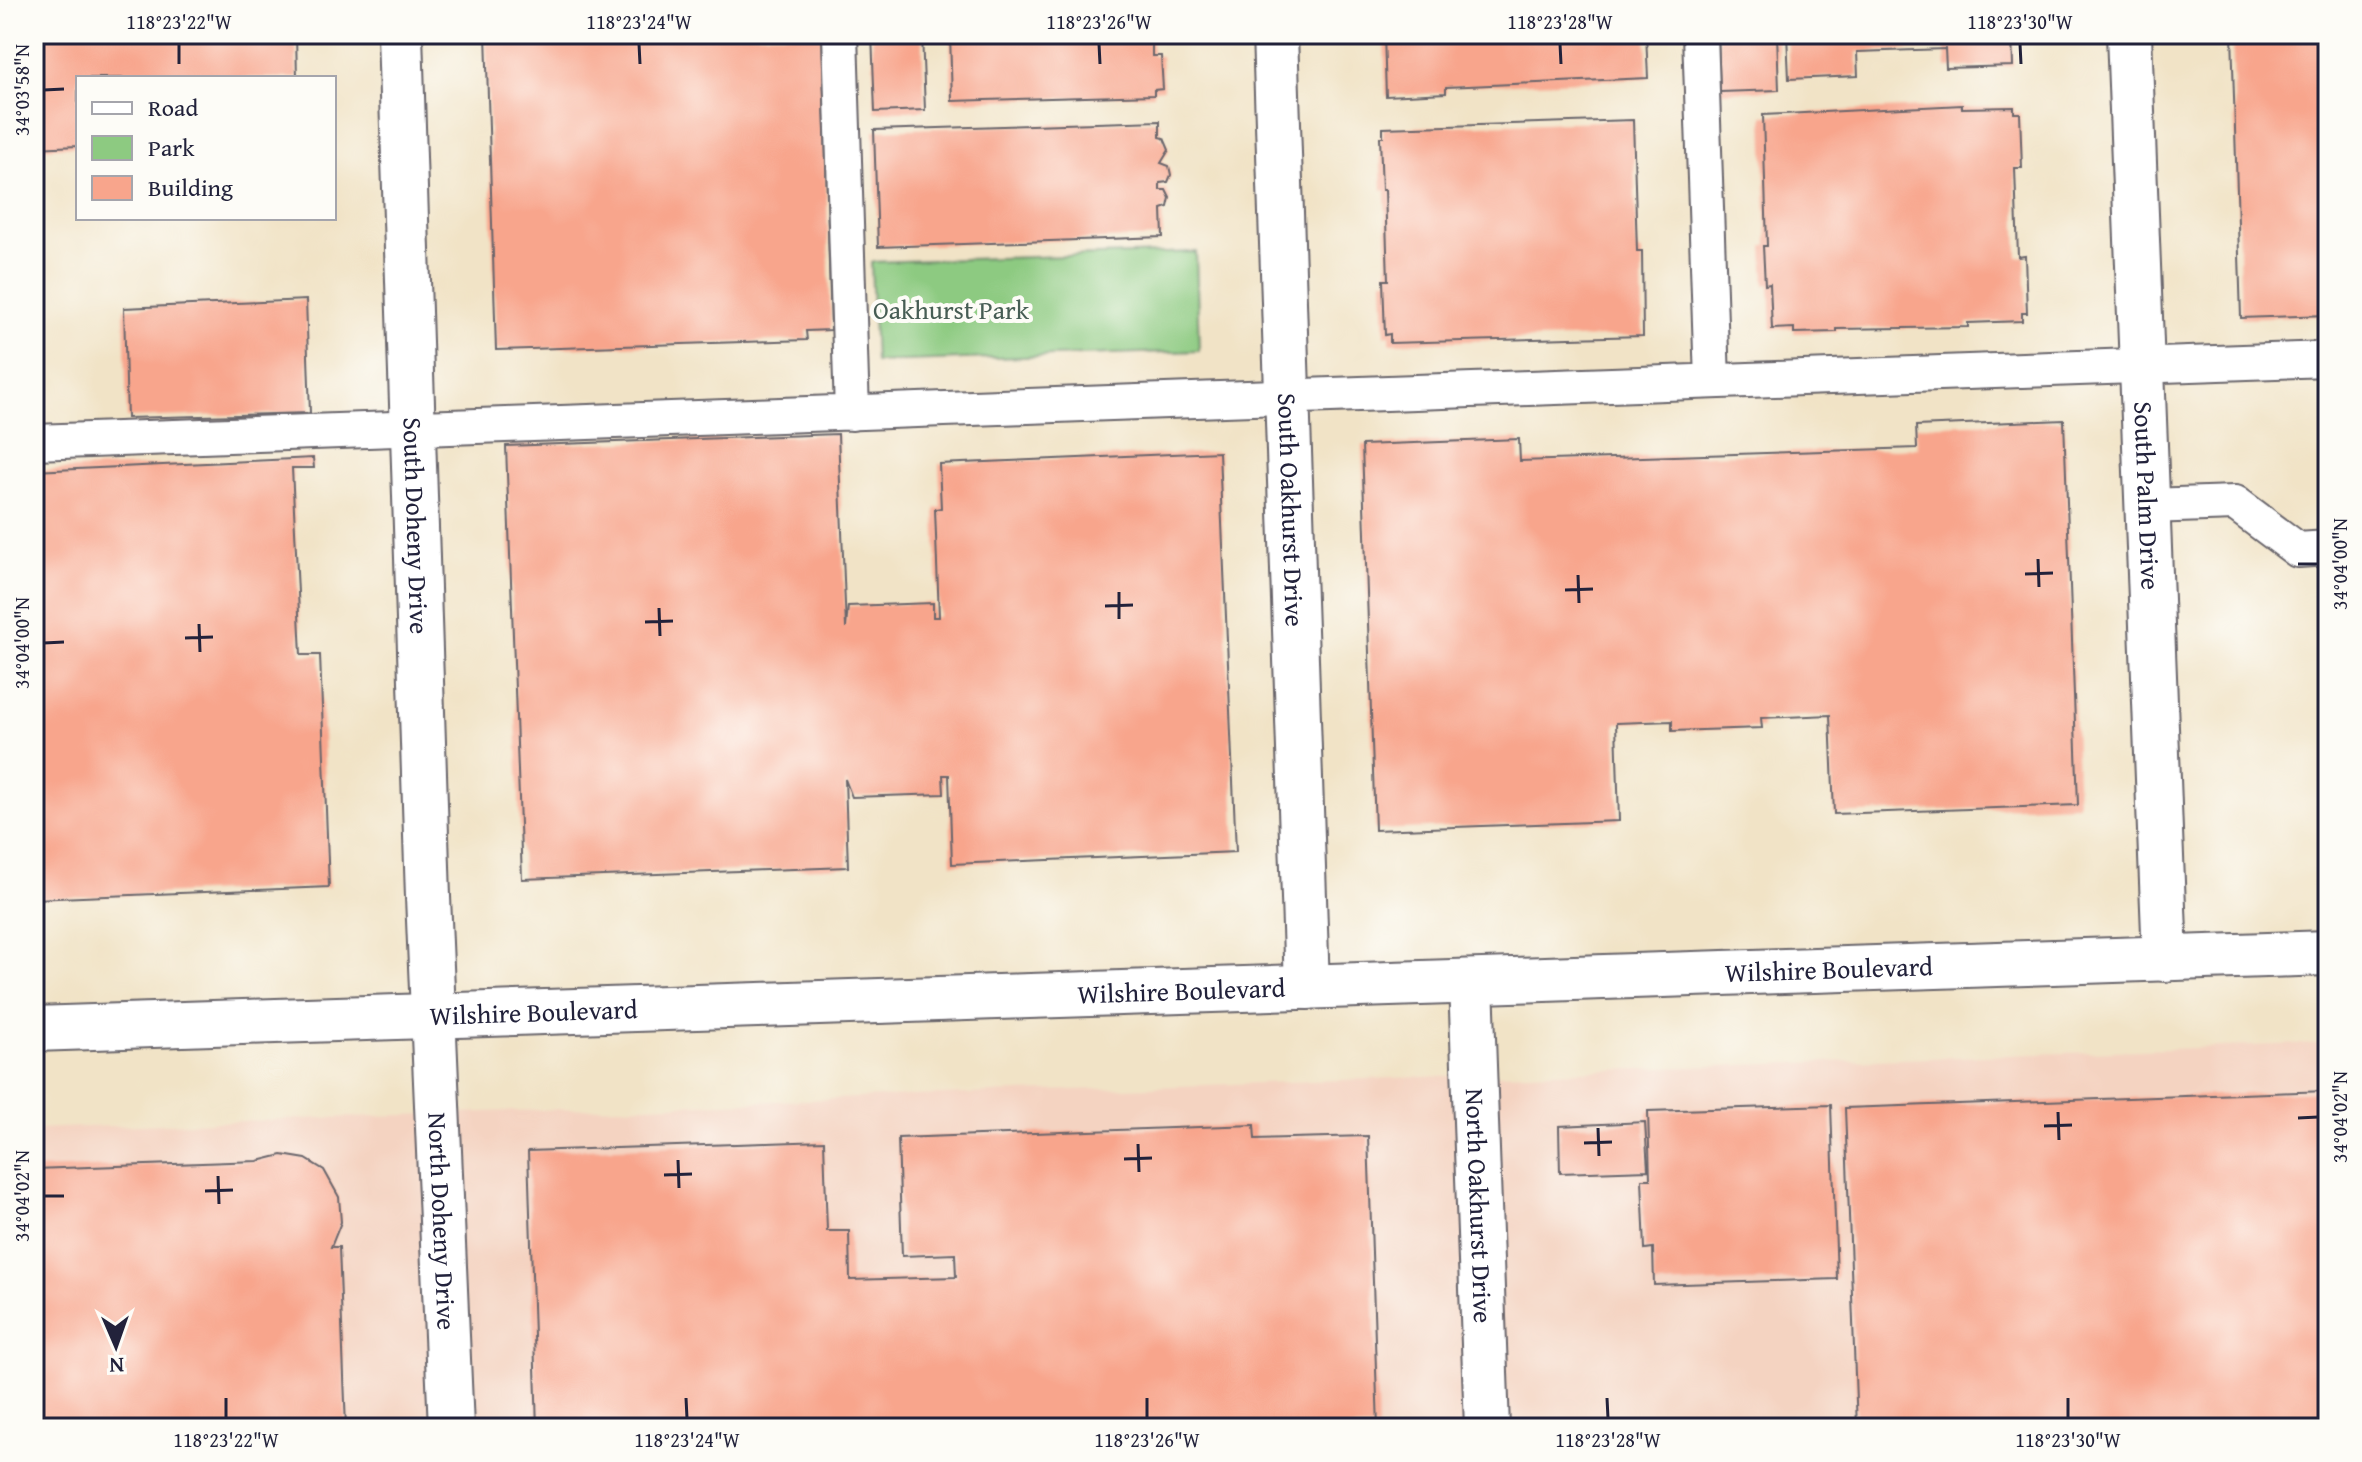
<svg xmlns="http://www.w3.org/2000/svg" width="2362" height="1462" font-family="'Gentium Book Plus',serif">
	<style>
		.built { fill: #f4d3c1 }
		.green { fill: #8dca81; stroke: #58765e; stroke-width: 2 }
		.building { fill: #f8a58c }
		.lines { fill: none; stroke-linecap: round; stroke-linejoin: round }
		.lane-casing { stroke: #6a666c; stroke-width: 38 }
		.street-casing { stroke: #6a666c; stroke-width: 48 }
		.secondary-casing { stroke: #6a666c; stroke-width: 48 }
		.primary-casing { stroke: #6a666c; stroke-width: 48 }
		.lane { stroke: #fff; stroke-width: 34 }
		.street { stroke: #fff; stroke-width: 44 }
		.secondary { stroke: #fff; stroke-width: 44 }
		.primary { stroke: #fff; stroke-width: 44 }
		.ticks { fill: none; stroke: #22223b; stroke-width: 3 }
		.labels { text-anchor: middle; stroke-width: 8; stroke-linejoin: round; paint-order: stroke }
		.park-label { font-size: 26px; fill: #475d54; stroke: #fdfcf7 }
		.street-label { font-size: 26px; fill: #22223b; stroke: #fdfcf7 }
		.neatline { fill: none; stroke: #22223b; stroke-width: 3 }
		.ticks-label { font-size: 20px; text-anchor: middle; fill: #22223b }
	</style>
	<rect width="100%" height="100%" fill="#fdfcf7"/>
	<filter id="ink" filterUnits="userSpaceOnUse"><feTurbulence type="fractalNoise" baseFrequency=".0125" numOctaves="2"/><feDisplacementMap in="SourceGraphic" scale="16" xChannelSelector="R" yChannelSelector="G"/><feConvolveMatrix kernelMatrix="1 2 1 2 8 2 1 2 1" color-interpolation-filters="sRGB"/></filter>
	<filter id="wash" filterUnits="userSpaceOnUse"><feTurbulence type="fractalNoise" baseFrequency=".006" numOctaves="4" result="noise"/><feDisplacementMap in="SourceGraphic" scale="32" xChannelSelector="R" yChannelSelector="G"/><feGaussianBlur stdDeviation="1.8" result="paint"/><feColorMatrix in="noise" values="0 0 0 0 0 0 0 0 0 0 0 0 0 0 0 0 0 1.4 0 .05"/><feComposite in="paint" operator="in"/></filter>
	<g filter="url(#wash)">
		<rect width="100%" height="100%" fill="#f1e3c6"/>
		<!-- built -->
		<path class="built" d="M 2328,1043 L 2328,1428 L 34,1428 L 34,1129 Z"/>
		<!-- green -->
		<path class="green" d="M 1196,252 L 1199,351 L 875,362 L 871,262 Z"/>
		<g id="blocks">
			<!-- building -->
			<path class="building" d="M 34,34 L 296,34 L 297,78 L 78,78 L 78,146 L 34,148 Z
				M 486,34 L 822,34 L 831,330 L 806,331 L 807,340 L 496,350 Z
				M 872,34 L 922,34 L 925,110 L 875,112 Z
				M 950,34 L 1152,34 L 1152,56 L 1161,56 L 1163,89 L 1154,90 L 1154,95 L 952,101 Z
				M 1384,34 L 1646,34 L 1648,78 L 1446,87 L 1446,93 L 1386,96 Z
				M 1718,34 L 1777,34 L 1779,90 L 1720,92 Z
				M 1787,34 L 2012,34 L 2013,66 L 1946,68 L 1945,49 L 1857,52 L 1858,76 L 1789,79 Z
				M 2232,34 L 2328,34 L 2328,315 L 2241,318 Z
				M 1962,105 L 1962,108 L 2014,107 L 2014,113 L 2020,113 L 2022,168 L 2015,168 L 2018,257 L 2025,256 L 2027,313 L 2022,313 L 2022,321 L 1968,323 L 1968,327 L 1837,329 L 1837,332 L 1794,333 L 1794,328 L 1772,329 L 1770,284 L 1765,285 L 1763,246 L 1767,246 L 1763,115 Z
				M 1633,120 L 1637,251 L 1642,251 L 1643,336 L 1390,343 L 1390,334 L 1385,335 L 1383,280 L 1388,280 L 1385,190 L 1382,190 L 1380,137 L 1383,137 L 1383,128 Z
				M 1160,121 L 1160,137 L 1164,138 L 1169,150 L 1161,163 L 1169,166 L 1171,175 L 1168,182 L 1160,183 L 1160,190 L 1166,190 L 1170,198 L 1168,207 L 1162,209 L 1163,237 L 878,247 L 874,130 Z
				M 306,300 L 310,413 L 127,418 L 124,308 Z
				M 2064,420 L 2078,805 L 1834,814 L 1830,715 L 1761,718 L 1762,728 L 1672,731 L 1672,721 L 1616,723 L 1619,821 L 1375,830 L 1362,445 L 1519,439 L 1520,461 L 1917,448 L 1916,426 Z
				M 838,434 L 846,628 L 848,606 L 933,603 L 933,617 L 939,617 L 935,509 L 941,508 L 939,464 L 1219,452 L 1236,852 L 952,864 L 949,775 L 943,775 L 944,794 L 852,797 L 845,779 L 848,867 L 522,879 L 506,446 Z
				M 313,458 L 314,468 L 292,468 L 301,655 L 320,655 L 329,887 L 34,899 L 34,471 Z
				M 2328,1091 L 2328,1428 L 1857,1428 L 1845,1108 Z
				M 1831,1105 L 1837,1279 L 1654,1285 L 1653,1248 L 1645,1249 L 1642,1179 L 1650,1179 L 1648,1111 Z
				M 1645,1122 L 1648,1170 L 1560,1173 L 1559,1126 Z
				M 1254,1125 L 1255,1139 L 1368,1136 L 1378,1428 L 537,1428 L 528,1151 L 824,1141 L 827,1231 L 849,1231 L 850,1280 L 956,1277 L 955,1254 L 902,1256 L 898,1138 Z
				M 282,1155 L 306,1159 L 324,1170 L 339,1197 L 341,1222 L 331,1247 L 339,1247 L 346,1428 L 34,1428 L 34,1169 L 258,1161 Z"/>
		</g>
	</g>
	<g filter="url(#ink)">
		<use href="#blocks" fill-opacity="0" stroke="#6a666c" stroke-width="2"/>
		<g class="lines">
			<defs>
				<path id="lane" d="M 840,34 L 852,413
					M 1700,34 L 1712,381
					M 34,442 L 2328,359
					M 2148,506 L 2235,503 L 2298,550 L 2328,548"/>
				<g id="street">
					<path id="s1" d="M 1275,34 L 1307,987"/>
					<path id="s2" d="M 2129,34 L 2165,959"/>
					<path id="s3" d="M 1471,982 L 1487,1428"/>
				</g>
				<g id="secondary">
					<path id="s4" d="M 400,34 L 428,897 L 451,1428"/>
				</g>
				<g id="primary">
					<path id="s5" d="M 34,1029 L 2328,953"/>
				</g>
			</defs>
			<!-- lane casing -->
			<use href="#lane" class="lane-casing"/>
			<!-- street casing -->
			<use href="#street" class="street-casing"/>
			<!-- secondary casing -->
			<use href="#secondary" class="secondary-casing"/>
			<!-- primary casing -->
			<use href="#primary" class="primary-casing"/>
			<!-- lane -->
			<use href="#lane" class="lane"/>
			<!-- street -->
			<use href="#street" class="street"/>
			<!-- secondary -->
			<use href="#secondary" class="secondary"/>
			<!-- primary -->
			<use href="#primary" class="primary"/>
		</g>
	</g>
	<!-- ticks -->
	<path class="ticks" d="M 179,44 L 179,64M 639,44 L 640,64M 1099,44 L 1100,64M 1560,44 L 1561,64M 2020,44 L 2021,64M 44,90 L 64,89M 2038,559 L 2039,587M 2298,564 L 2318,564M 2025,574 L 2053,573M 1578,575 L 1579,603M 1565,590 L 1593,589M 1119,592 L 1119,619M 1105,606 L 1133,605M 659,608 L 660,636M 645,622 L 673,621M 199,624 L 200,652M 185,638 L 213,637M 44,643 L 64,642M 2058,1112 L 2059,1140M 2298,1118 L 2318,1117M 2044,1126 L 2072,1125M 1598,1128 L 1599,1156M 1584,1143 L 1612,1142M 1138,1144 L 1139,1172M 1124,1159 L 1152,1158M 678,1160 L 679,1188M 664,1175 L 692,1174M 218,1176 L 219,1204M 205,1191 L 233,1190M 44,1196 L 64,1196M 226,1398 L 226,1418M 686,1398 L 687,1418M 1147,1398 L 1147,1418M 1607,1398 L 1608,1418M 2068,1398 L 2068,1418"/>
	<g class="labels">
		<!-- park labels -->
		<g class="park-label">
			<text x="951" y="319">Oakhurst Park</text>
		</g>
		<!-- street labels -->
		<g class="street-label">
			<text dy="9" stroke="none"><textPath href="#s2" startOffset="462">South Palm Drive</textPath></text>
			<text dy="9" stroke="none"><textPath href="#s1" startOffset="476">South Oakhurst Drive</textPath></text>
			<text dy="9" stroke="none"><textPath href="#s4" startOffset="492">South Doheny Drive</textPath></text>
			<text dy="9" stroke="none"><textPath href="#s5" startOffset="1796">Wilshire Boulevard</textPath></text>
			<text dy="9" stroke="none"><textPath href="#s5" startOffset="1148">Wilshire Boulevard</textPath></text>
			<text dy="9" stroke="none"><textPath href="#s5" startOffset="500">Wilshire Boulevard</textPath></text>
			<text dy="9" stroke="none"><textPath href="#s3" startOffset="224">North Oakhurst Drive</textPath></text>
			<text dy="9" stroke="none"><textPath href="#s4" startOffset="1188">North Doheny Drive</textPath></text>
		</g>
	</g>
	<!-- margin -->
	<rect width="2362" height="1462" fill="none" stroke="#fdfcf7" stroke-width="88"/>
	<!-- legend -->
	<rect x="76" y="76" width="260" height="144" fill="#fdfcf7" stroke="#a5a5ac" stroke-width="2"/>
	<rect x="92" y="102" width="40" height="12" fill="#ffffff" stroke="#a5a5ac" stroke-width="2"/>
	<text x="148" y="116" font-size="24" fill="#22223b">Road</text>
	<rect x="92" y="136" width="40" height="24" fill="#8dca81" stroke="#a5a5ac" stroke-width="2"/>
	<text x="148" y="156" font-size="24" fill="#22223b">Park</text>
	<rect x="92" y="176" width="40" height="24" fill="#f8a58c" stroke="#a5a5ac" stroke-width="2"/>
	<text x="148" y="196" font-size="24" fill="#22223b">Building</text>
	<!-- north arrow -->
	<g transform="translate(116 1346) rotate(178)" stroke="#fdfcf7" stroke-width="6" paint-order="stroke">
	<path d="M0-6L14 30L0 20L-14 30Z" fill="#22223b"/>
	<text y="-12" font-size="22" font-weight="bold" text-anchor="middle" fill="#22223b">N</text>
	</g>
	<rect x="44" y="44" width="2274" height="1374" class="neatline"/>
	<g class="ticks-label">
		<text x="179" y="29">118°23'22"W</text>
		<text x="639" y="29">118°23'24"W</text>
		<text x="1099" y="29">118°23'26"W</text>
		<text x="1560" y="29">118°23'28"W</text>
		<text x="2020" y="29">118°23'30"W</text>
		<text transform="translate(22 90) rotate(-90)" y="7">34°03'58"N</text>
		<text transform="translate(2340 564) rotate(-90)" y="7">34°04'00"N</text>
		<text transform="translate(22 643) rotate(-90)" y="7">34°04'00"N</text>
		<text transform="translate(2340 1117) rotate(-90)" y="7">34°04'02"N</text>
		<text transform="translate(22 1196) rotate(-90)" y="7">34°04'02"N</text>
		<text x="226" y="1447">118°23'22"W</text>
		<text x="687" y="1447">118°23'24"W</text>
		<text x="1147" y="1447">118°23'26"W</text>
		<text x="1608" y="1447">118°23'28"W</text>
		<text x="2068" y="1447">118°23'30"W</text>
	</g>
</svg>
